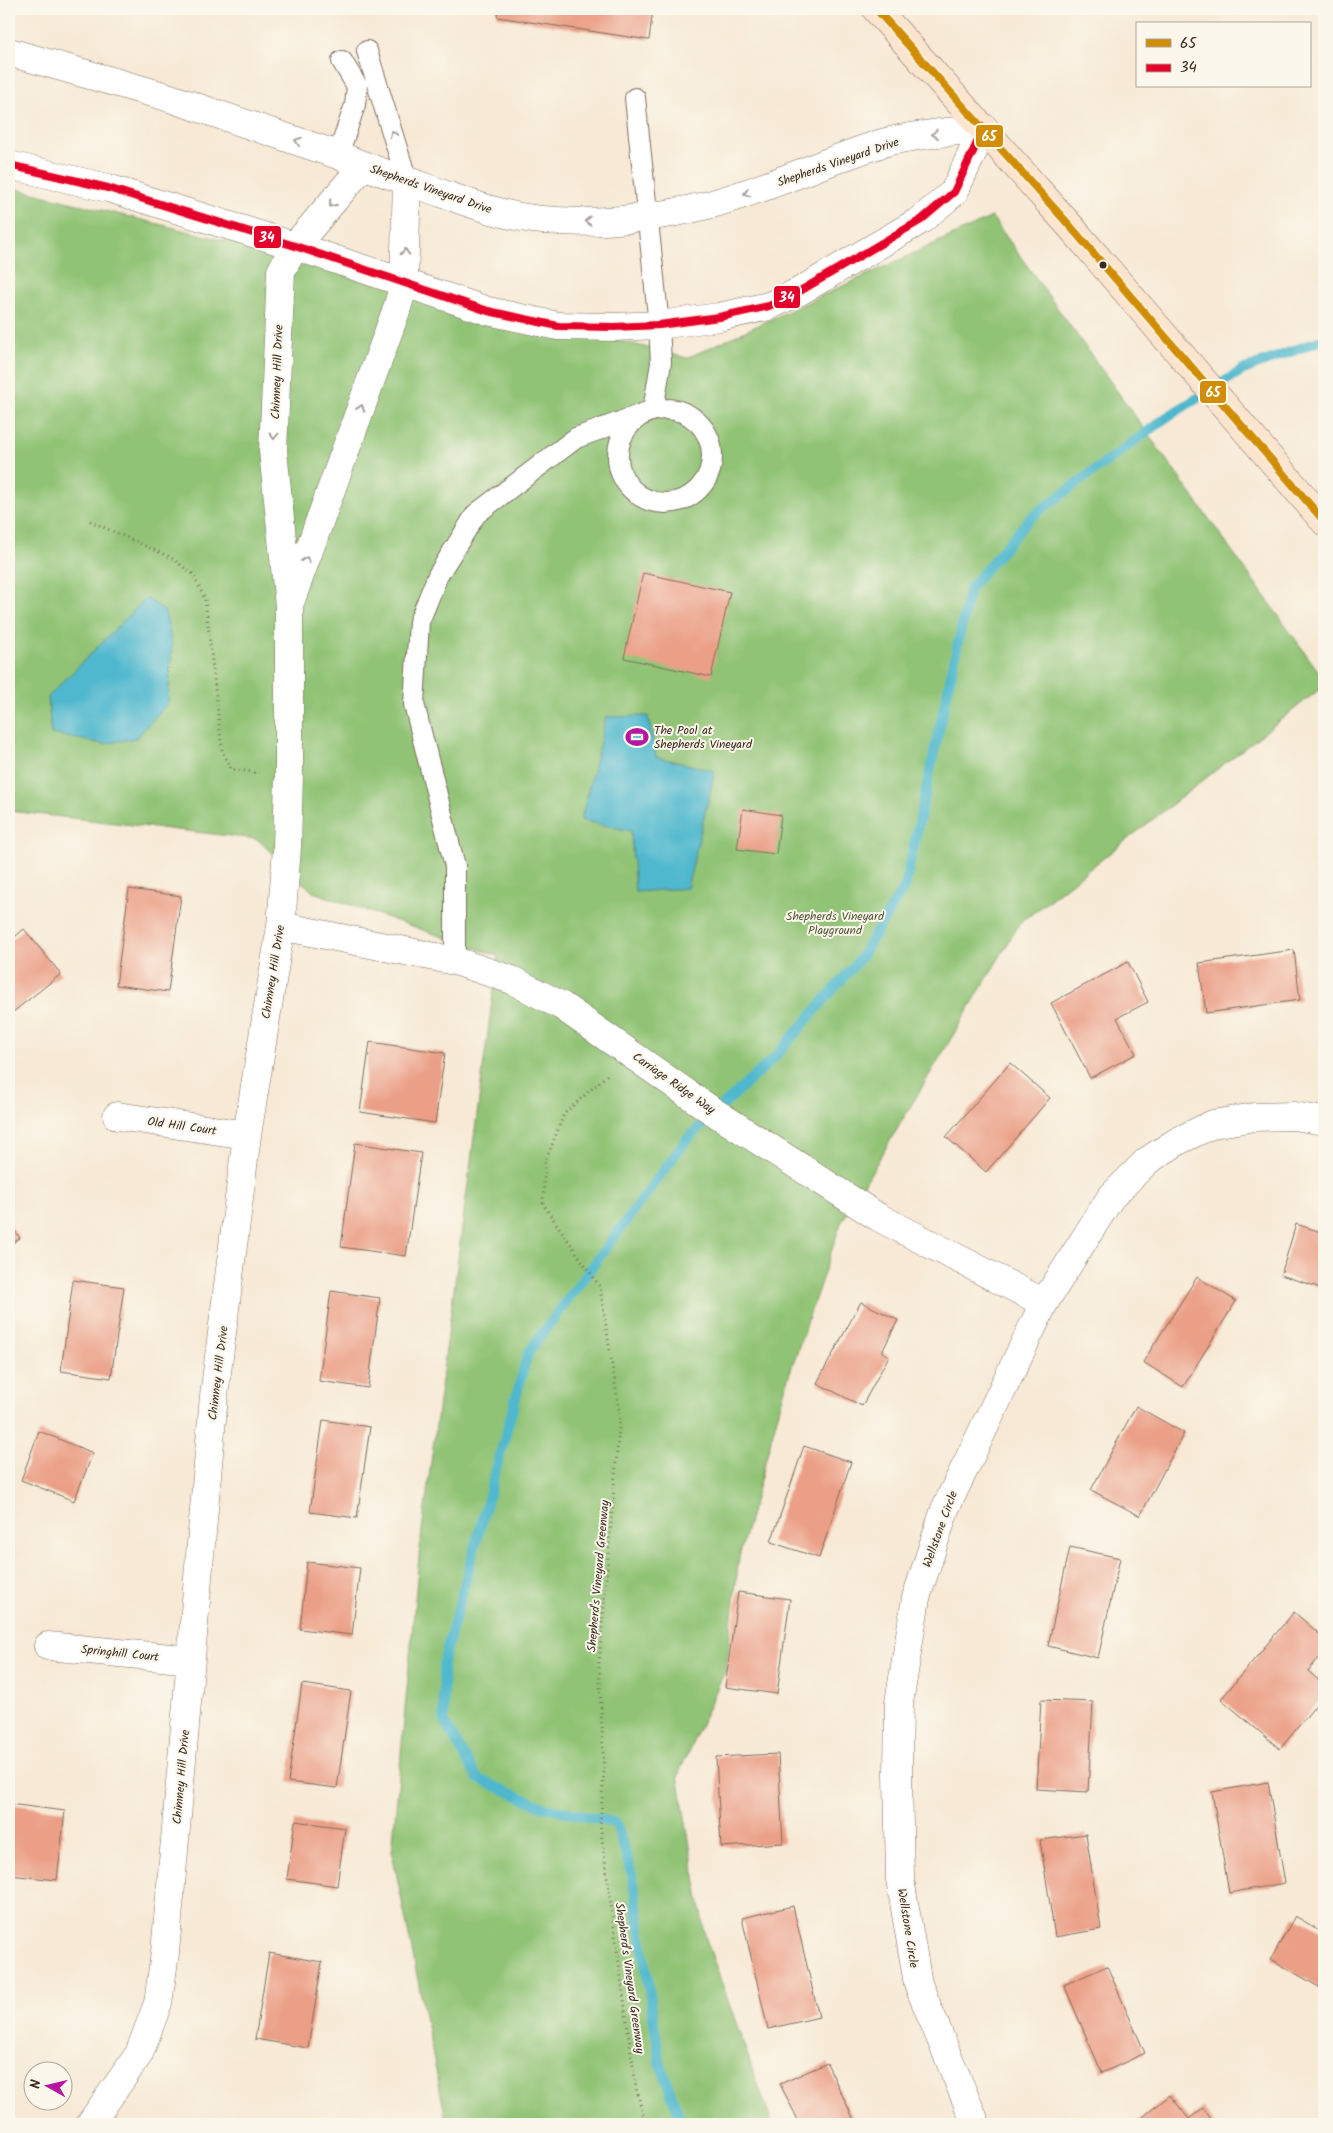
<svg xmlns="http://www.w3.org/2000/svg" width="1333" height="2133" font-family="Kalam,sans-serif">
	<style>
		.green { fill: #90c374; stroke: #667649 }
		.water { fill: #50b8ce; stroke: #467176 }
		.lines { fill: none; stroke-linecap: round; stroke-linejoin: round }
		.stream { stroke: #50b8ce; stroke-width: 10 }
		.building { fill: #eb9f86 }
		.lane-casing { stroke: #7d6d5e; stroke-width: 22 }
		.street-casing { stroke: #7d6d5e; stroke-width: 29 }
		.secondary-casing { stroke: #7d6d5e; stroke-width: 29 }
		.path { stroke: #7d6d5e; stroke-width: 3; stroke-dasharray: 1 4; stroke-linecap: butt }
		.lane { stroke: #fff; stroke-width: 20 }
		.street { stroke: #fff; stroke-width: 28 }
		.secondary { stroke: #fce5cf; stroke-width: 28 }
		.bus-1-casing { stroke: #fbf7ec; stroke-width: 11 }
		.bus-2-casing { stroke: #fbf7ec; stroke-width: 11 }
		.bus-1 { stroke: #d18d06; stroke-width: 8 }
		.bus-2 { stroke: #e4002b; stroke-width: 8 }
		.oneway { stroke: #a79f9a }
		.bus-dot { fill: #3b2a1e; stroke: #fbf7ec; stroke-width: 2 }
		.labels { text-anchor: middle; stroke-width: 4; stroke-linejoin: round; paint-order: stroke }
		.street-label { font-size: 12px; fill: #3b2a1e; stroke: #fbf7ec }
		.poi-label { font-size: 12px; fill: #3b2a1e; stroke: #fbf7ec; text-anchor: start }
		.park-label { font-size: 12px; fill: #545838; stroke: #fbf7ec }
		.line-badge { stroke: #fbf7ec; stroke-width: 2 }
		.badge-label { font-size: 14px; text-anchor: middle; font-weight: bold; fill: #fff }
	</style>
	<rect width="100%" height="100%" fill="#fbf7ec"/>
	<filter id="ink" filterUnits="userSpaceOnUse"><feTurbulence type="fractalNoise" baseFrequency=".02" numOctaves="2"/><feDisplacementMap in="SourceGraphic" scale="10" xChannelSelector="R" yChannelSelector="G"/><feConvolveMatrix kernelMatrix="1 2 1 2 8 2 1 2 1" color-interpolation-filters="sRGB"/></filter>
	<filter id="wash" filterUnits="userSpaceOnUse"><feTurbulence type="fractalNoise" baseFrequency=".0096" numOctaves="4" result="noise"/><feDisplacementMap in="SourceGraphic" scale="20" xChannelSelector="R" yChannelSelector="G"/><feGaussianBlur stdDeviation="1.12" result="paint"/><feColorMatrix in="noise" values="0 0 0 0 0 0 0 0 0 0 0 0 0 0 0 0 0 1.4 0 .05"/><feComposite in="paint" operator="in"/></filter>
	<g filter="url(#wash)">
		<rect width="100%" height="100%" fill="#f7e9d5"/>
		<!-- green -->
		<path class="green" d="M 9,187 L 404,285 L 687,358 L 992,217 L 1324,679 L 1324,686 L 1020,923 L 841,1223 L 787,1381 L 739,1557 L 726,1669 L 678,1775 L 705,1936 L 772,2124 L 447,2124 L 392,1852 L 420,1546 L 498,956 L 313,892 L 257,839 L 9,811 Z"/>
		<!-- water -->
		<path class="water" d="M 146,598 L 165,611 L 172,644 L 168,703 L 136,738 L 104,744 L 51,734 L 48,697 Z
			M 648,716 L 656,757 L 715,771 L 687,888 L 635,892 L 631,831 L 581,820 L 606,717 Z"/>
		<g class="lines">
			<!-- stream -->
			<path class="stream" d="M 682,2124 L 660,2063 L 632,1874 L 616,1823 L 543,1807 L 477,1778 L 444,1721 L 443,1663 L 528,1353 L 687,1139 L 775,1057 L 859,960 L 905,886 L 970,588 L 1030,518 L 1167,417 L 1243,370 L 1324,339"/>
		</g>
		<g id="blocks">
			<!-- building -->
			<path class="building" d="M 498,9 L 653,9 L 649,40 L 497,17 Z
				M 643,573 L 730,592 L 711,677 L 624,658 Z
				M 743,809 L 781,815 L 776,854 L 737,849 Z
				M 129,889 L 181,896 L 168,992 L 116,985 Z
				M 24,929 L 61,974 L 13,1012 L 9,1007 L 9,942 Z
				M 1294,950 L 1300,1000 L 1206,1013 L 1199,963 Z
				M 1128,962 L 1148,1002 L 1117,1018 L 1136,1054 L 1090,1078 L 1051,1003 Z
				M 370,1042 L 445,1053 L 435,1123 L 360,1112 Z
				M 1010,1063 L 1050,1098 L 986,1172 L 946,1137 Z
				M 355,1143 L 421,1153 L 406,1256 L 341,1247 Z
				M 9,1223 L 20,1238 L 9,1246 Z
				M 1296,1224 L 1324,1233 L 1324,1289 L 1281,1275 Z
				M 1197,1277 L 1236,1301 L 1183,1387 L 1143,1362 Z
				M 73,1280 L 124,1287 L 111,1378 L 61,1371 Z
				M 331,1291 L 380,1298 L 368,1388 L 319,1381 Z
				M 861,1302 L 898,1320 L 882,1352 L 889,1356 L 862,1406 L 817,1383 Z
				M 1136,1406 L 1184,1433 L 1140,1516 L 1091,1490 Z
				M 323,1420 L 370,1427 L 357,1518 L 310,1512 Z
				M 39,1431 L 93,1453 L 74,1501 L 21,1480 Z
				M 804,1446 L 851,1462 L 819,1558 L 771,1542 Z
				M 1070,1547 L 1120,1558 L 1098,1658 L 1048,1646 Z
				M 307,1562 L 360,1568 L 352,1635 L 300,1629 Z
				M 738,1592 L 790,1599 L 777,1694 L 725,1687 Z
				M 1294,1612 L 1324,1638 L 1324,1652 L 1308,1671 L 1324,1685 L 1324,1695 L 1280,1749 L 1221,1699 Z
				M 302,1684 L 351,1691 L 337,1788 L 288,1782 Z
				M 1041,1700 L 1093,1702 L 1088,1792 L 1036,1789 Z
				M 778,1754 L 783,1843 L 721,1847 L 716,1757 Z
				M 1268,1782 L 1285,1883 L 1229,1893 L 1212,1792 Z
				M 9,1804 L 65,1811 L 57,1880 L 9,1875 Z
				M 295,1821 L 345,1828 L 337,1886 L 287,1879 Z
				M 1086,1834 L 1101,1929 L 1055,1937 L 1040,1840 Z
				M 793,1906 L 819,2017 L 768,2029 L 742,1918 Z
				M 1295,1916 L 1324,1933 L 1324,1990 L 1271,1959 Z
				M 269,1953 L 322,1962 L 308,2048 L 255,2039 Z
				M 1107,1966 L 1145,2053 L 1102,2073 L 1064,1985 Z
				M 827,2063 L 856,2124 L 800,2124 L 780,2084 Z
				M 1170,2095 L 1189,2119 L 1203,2108 L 1215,2124 L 1134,2124 Z"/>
		</g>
	</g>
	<g filter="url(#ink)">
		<use href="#blocks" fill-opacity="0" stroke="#7d6d5e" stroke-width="1"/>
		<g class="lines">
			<defs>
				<path id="lane" d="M 367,51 L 407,181
					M 338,155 L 355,105 L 357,86 L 342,61
					M618 456a47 47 0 1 1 94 0a47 47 0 1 1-94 0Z
					M 455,961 L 455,866 L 414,704 L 419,622 L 438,575 L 476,514 L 576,438 L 653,410 L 661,363 L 659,325 L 635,98"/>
				<path id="street" d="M 9,52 L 167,97 L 338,155 C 367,168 397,177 427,188 C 464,201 503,217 543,220 C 597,225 656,218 708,205 C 769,189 826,160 886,142 C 918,134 951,132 984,128
					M 9,165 L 108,188 L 295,246 L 488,311 L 558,326 L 614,327 L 659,325 L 719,317 L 769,306 L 800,291 L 921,220 L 954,192 L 984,128
					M 291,600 L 396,311 L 404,285 L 407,181
					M 281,926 L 455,961 L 512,980 L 562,1006 L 711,1110 L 878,1217 L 1044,1303
					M 117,1116 L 247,1135
					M 48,1646 L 191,1660
					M 90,2124 L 139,2054 L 158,2003 L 165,1953 L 214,1396 L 247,1135 L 281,926 L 287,848 L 289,774 L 289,606 L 273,451 L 281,271 L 295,246 L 363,166
					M 976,2124 L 918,1984 L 900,1879 L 898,1774 L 899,1703 L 916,1598 L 945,1509 L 1044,1303 L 1111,1197 L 1147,1161 L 1178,1141 L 1213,1124 L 1254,1117 L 1294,1116 L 1324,1121"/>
				<path id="secondary" d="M 876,9 L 1070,226 L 1324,521"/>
			</defs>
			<!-- lane casing -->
			<use href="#lane" class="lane-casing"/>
			<!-- street casing -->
			<use href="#street" class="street-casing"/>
			<!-- secondary casing -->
			<use href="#secondary" class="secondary-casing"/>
			<!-- path -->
			<path class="path" d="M 90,521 L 170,557 L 193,574 L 205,599 L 222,749 L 231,769 L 259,773
				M 607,1075 L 564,1114 L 545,1163 L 543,1204 L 600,1287 L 620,1416 L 599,1663 L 604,1772 L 600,1824 L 636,2088 L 646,2124"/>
			<!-- lane -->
			<use href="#lane" class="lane"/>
			<!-- street -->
			<use href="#street" class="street"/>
			<!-- secondary -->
			<use href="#secondary" class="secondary"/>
			<defs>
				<path id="bus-1" d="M 876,9 L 1070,226 L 1324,521"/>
				<path id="bus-2" d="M 9,165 L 108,188 L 295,246 L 488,311 L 558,326 L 614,327 L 659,325 L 719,317 L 769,306 L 800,291 L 921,220 L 954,192 L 984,128"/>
			</defs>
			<!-- bus-1 casing -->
			<use href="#bus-1" class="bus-1-casing"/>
			<!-- bus-2 casing -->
			<use href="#bus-2" class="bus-2-casing"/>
			<!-- bus-1 -->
			<use href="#bus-1" class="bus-1"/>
			<!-- bus-2 -->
			<use href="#bus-2" class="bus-2"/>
		</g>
		<!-- one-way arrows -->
		<defs><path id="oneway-chevron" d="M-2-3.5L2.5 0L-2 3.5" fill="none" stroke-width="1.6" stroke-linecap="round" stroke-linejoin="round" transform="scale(1.25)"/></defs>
		<g class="oneway">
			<use href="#oneway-chevron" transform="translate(393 134) rotate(-107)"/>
			<use href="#oneway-chevron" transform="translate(935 134) rotate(173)"/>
			<use href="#oneway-chevron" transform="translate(298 141) rotate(-161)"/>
			<use href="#oneway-chevron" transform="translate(747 193) rotate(163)"/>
			<use href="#oneway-chevron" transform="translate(332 204) rotate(129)"/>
			<use href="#oneway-chevron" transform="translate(588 221) rotate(-180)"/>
			<use href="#oneway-chevron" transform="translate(405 252) rotate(-88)"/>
			<use href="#oneway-chevron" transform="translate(361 408) rotate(-70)"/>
			<use href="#oneway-chevron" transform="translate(274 436) rotate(92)"/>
			<use href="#oneway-chevron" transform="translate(306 560) rotate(-70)"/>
		</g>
	</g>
	<!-- icons -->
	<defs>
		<symbol id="stadium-bare" viewBox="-9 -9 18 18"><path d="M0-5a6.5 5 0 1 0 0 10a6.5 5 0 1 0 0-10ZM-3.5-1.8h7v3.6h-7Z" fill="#b5179e" stroke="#fbf7ec" stroke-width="2.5" paint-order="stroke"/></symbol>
	</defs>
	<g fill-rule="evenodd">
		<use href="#stadium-bare" x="621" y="721" width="32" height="32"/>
	</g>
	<!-- markers -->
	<circle class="bus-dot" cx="1103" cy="265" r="4.5"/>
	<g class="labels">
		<!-- street labels -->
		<g class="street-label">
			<text transform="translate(838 162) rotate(-19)" y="4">Shepherds Vineyard Drive</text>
			<text transform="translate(431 189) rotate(19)" y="4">Shepherds Vineyard Drive</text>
			<text transform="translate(277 372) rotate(-88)" y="4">Chimney Hill Drive</text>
			<text transform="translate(273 972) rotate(-81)" y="4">Chimney Hill Drive</text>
			<text transform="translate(674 1083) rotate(35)" y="4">Carriage Ridge Way</text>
			<text transform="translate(182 1126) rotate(8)" y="4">Old Hill Court</text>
			<text transform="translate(218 1373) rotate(-83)" y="4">Chimney Hill Drive</text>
			<text transform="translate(940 1529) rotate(-70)" y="4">Wellstone Circle</text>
			<text transform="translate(598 1576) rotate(-85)" y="4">Shepherd's Vineyard Greenway</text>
			<text transform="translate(120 1653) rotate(6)" y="4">Springhill Court</text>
			<text transform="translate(181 1777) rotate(-85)" y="4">Chimney Hill Drive</text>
			<text transform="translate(908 1928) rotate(81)" y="4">Wellstone Circle</text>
			<text transform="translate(630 1978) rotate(82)" y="4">Shepherd's Vineyard Greenway</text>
		</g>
		<!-- poi labels -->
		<g class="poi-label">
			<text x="654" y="734">The Pool at<tspan x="654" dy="14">Shepherds Vineyard</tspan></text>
		</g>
		<!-- park labels -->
		<g class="park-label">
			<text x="835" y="920">Shepherds Vineyard<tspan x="835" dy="14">Playground</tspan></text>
		</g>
	</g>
	<g class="line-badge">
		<rect x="975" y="124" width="29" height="24" rx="5" fill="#d18d06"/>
		<rect x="253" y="225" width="29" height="24" rx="5" fill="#e4002b"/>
		<rect x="773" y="285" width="28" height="24" rx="5" fill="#e4002b"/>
		<rect x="1199" y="380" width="28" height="24" rx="5" fill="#d18d06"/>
	</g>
	<g class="badge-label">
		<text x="989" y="141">65</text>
		<text x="267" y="242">34</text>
		<text x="787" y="302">34</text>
		<text x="1213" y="397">65</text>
	</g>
	<!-- margin -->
	<rect width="1333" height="2133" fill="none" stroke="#fbf7ec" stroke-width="30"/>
	<!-- legend -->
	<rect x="1136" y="22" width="175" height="65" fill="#fbf7ec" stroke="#aea59a"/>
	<rect x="1146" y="39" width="25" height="8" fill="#d18d06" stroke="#aea59a"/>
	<text x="1180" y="48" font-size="15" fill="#3b2a1e">65</text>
	<rect x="1146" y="64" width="25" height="8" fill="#e4002b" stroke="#aea59a"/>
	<text x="1180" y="72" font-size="15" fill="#3b2a1e">34</text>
	<!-- north arrow -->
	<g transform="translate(48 2086) rotate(278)"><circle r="24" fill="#fbf7ec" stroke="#aea59a"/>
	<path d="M0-4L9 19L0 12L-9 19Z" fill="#b5179e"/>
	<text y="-8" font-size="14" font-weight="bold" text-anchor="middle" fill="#3b2a1e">N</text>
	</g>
</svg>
